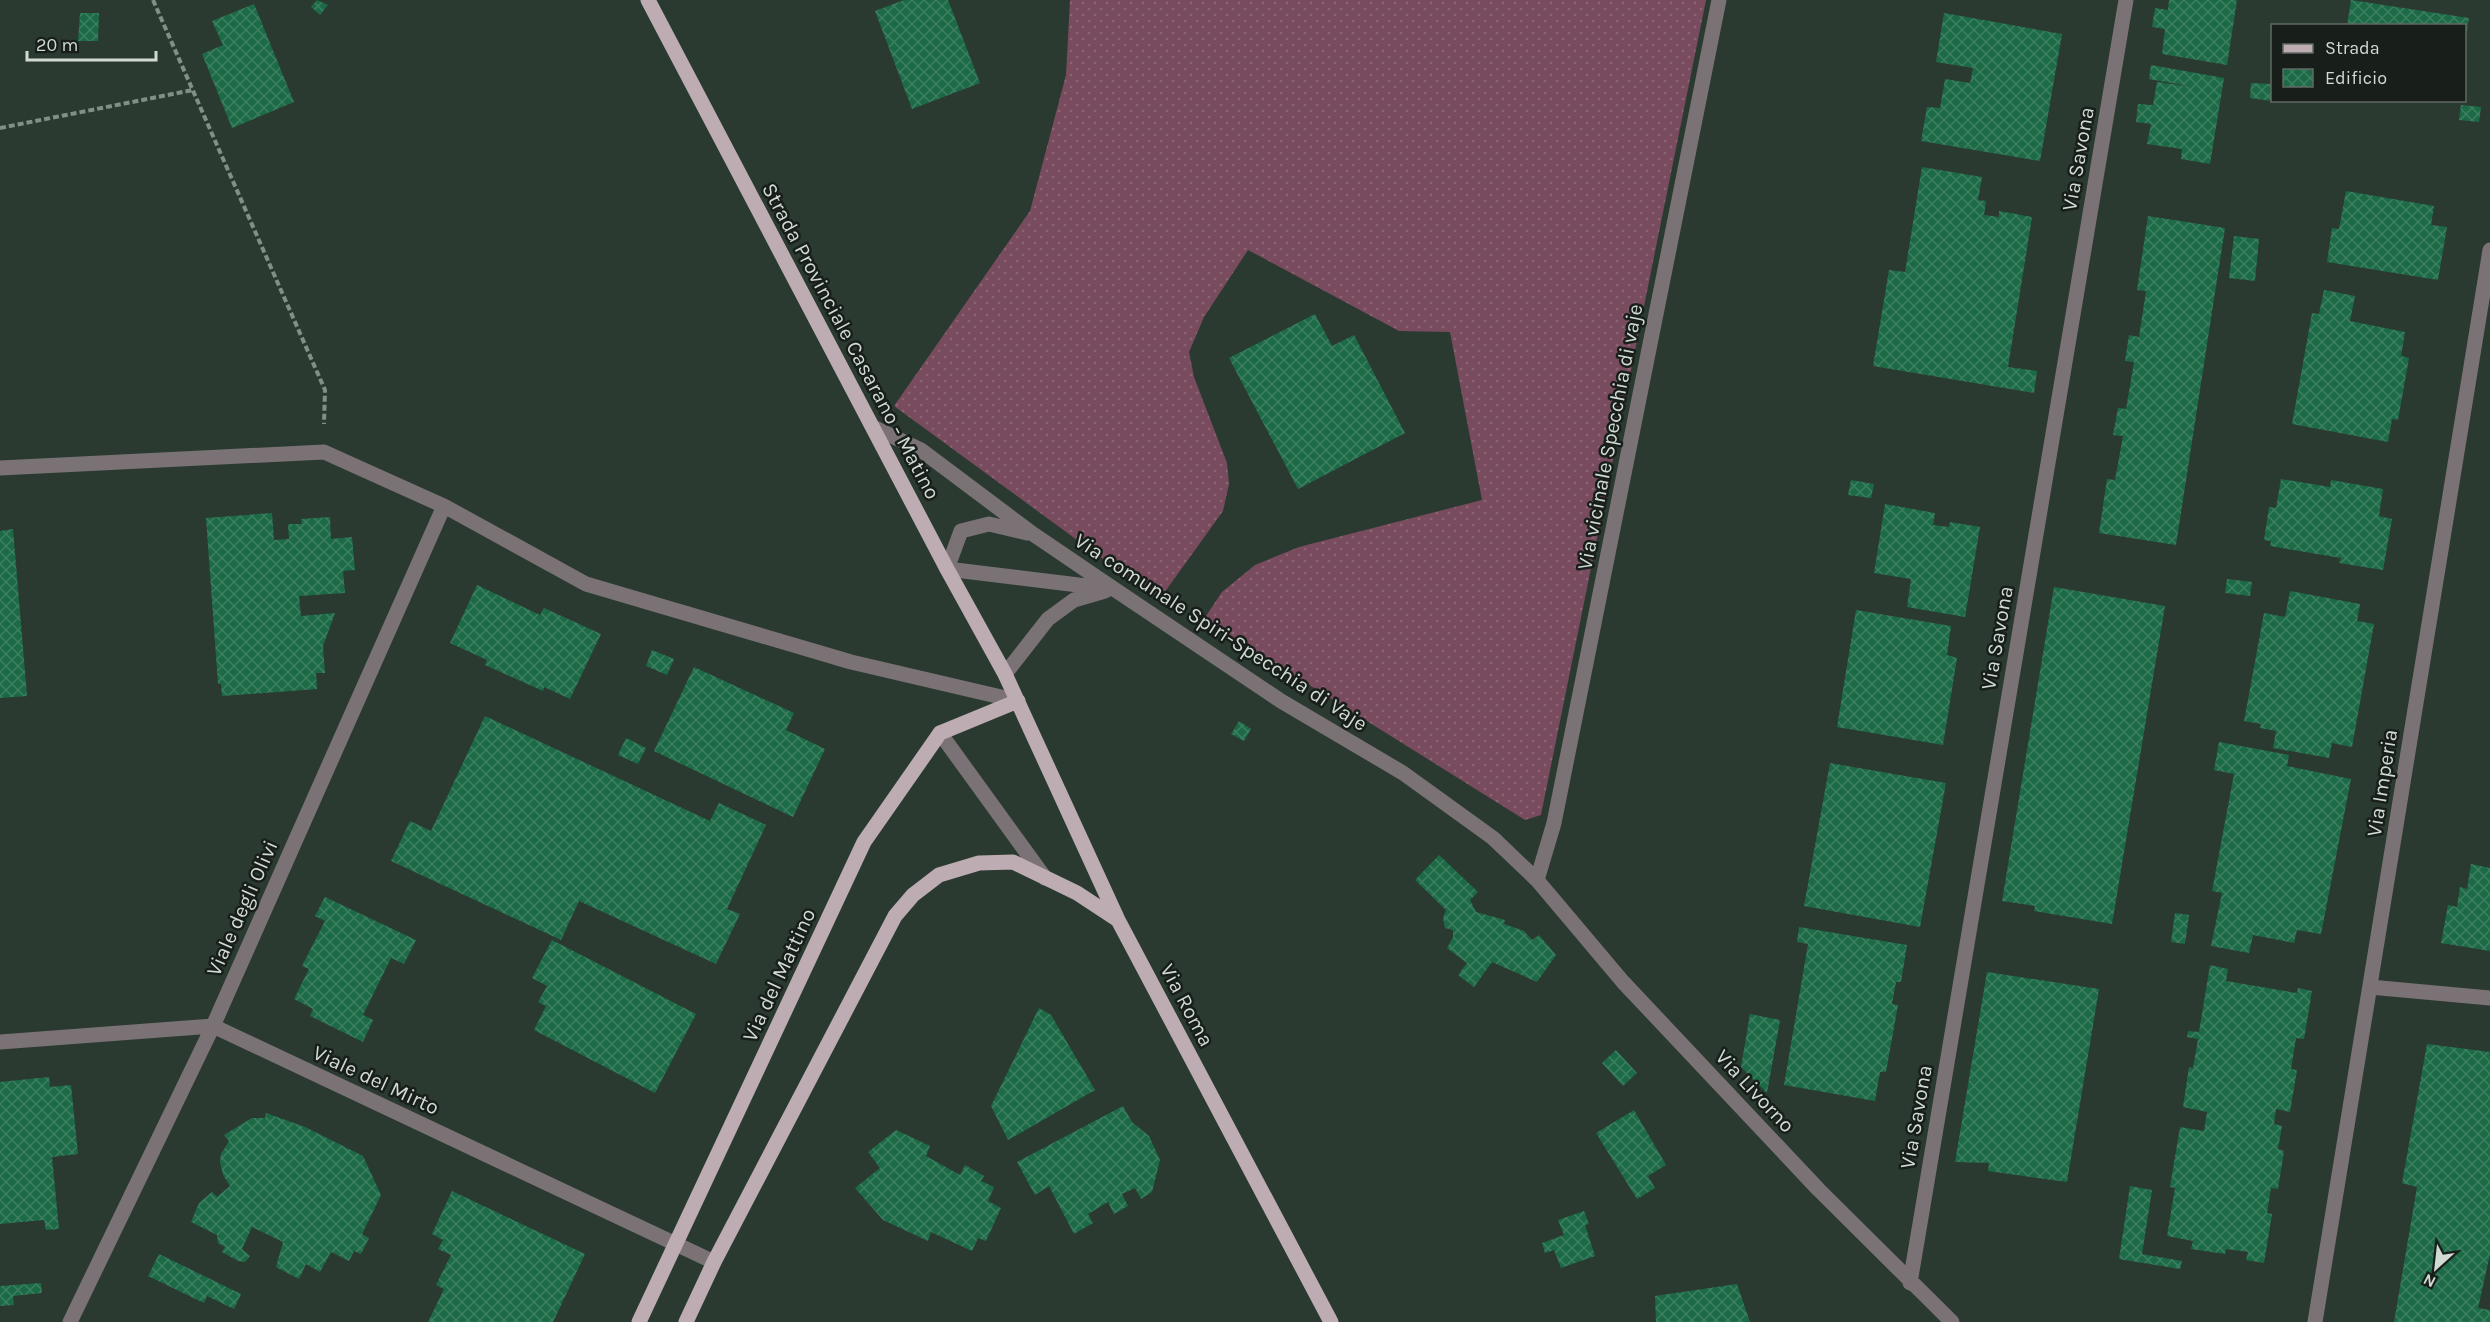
<svg xmlns="http://www.w3.org/2000/svg" width="2490" height="1322" font-family="Karla,sans-serif">
	<style>
		.garden { fill: url(#garden-dots) }
		.building { fill: url(#building-cross-hatch) }
		.lines { fill: none; stroke-linecap: round; stroke-linejoin: round }
		.path { stroke: #828f87; stroke-width: 4; stroke-dasharray: 6 3; stroke-linecap: butt }
		.minor { stroke: #7b7275; stroke-width: 15 }
		.major { stroke: #beacb3; stroke-width: 15 }
		.labels { text-anchor: middle; stroke-width: 5; stroke-linejoin: round; paint-order: stroke }
		.street-label { font-size: 21px; fill: #d1dbd4; stroke: #181f1b }
	</style>
	<defs>
		<pattern id="garden-dots" width="8" height="8" patternUnits="userSpaceOnUse" patternTransform="scale(1.5)"><rect width="8" height="8" fill="#794b5e"/><path d="M2 2h.1M6 6h.1" fill="none" stroke="#8b6474" stroke-width="1.8" stroke-linecap="round"/></pattern>
		<pattern id="building-cross-hatch" width="8" height="8" patternUnits="userSpaceOnUse" patternTransform="scale(1.5)"><rect width="8" height="8" fill="#1d6a47"/><path d="M0 0l8 8M0 8l8-8" fill="none" stroke="#3d7f61"/></pattern>
	</defs>
	<rect width="100%" height="100%" fill="#2a3a31"/>
	<!-- garden -->
	<path class="garden" d="M 1070,0 L 1706,0 L 1541,815 L 1525,820 L 1204,619 L 1222,592 L 1255,565 L 1299,547 L 1482,500 L 1450,332 L 1399,331 L 1248,250 L 1204,317 L 1189,352 L 1194,377 L 1227,463 L 1229,484 L 1223,511 L 1159,600 L 894,406 L 1030,211 L 1066,75 Z"/>
	<!-- building -->
	<path class="building" d="M 317,0 L 328,5 L 320,15 L 311,7 Z
		M 904,0 L 948,0 L 980,83 L 912,109 L 875,11 Z
		M 2169,0 L 2237,0 L 2227,65 L 2162,54 L 2165,29 L 2152,27 L 2155,8 L 2168,10 Z
		M 2351,0 L 2469,18 L 2466,36 L 2464,26 L 2347,26 Z
		M 254,4 L 294,102 L 232,128 L 202,54 L 223,45 L 212,21 Z
		M 80,13 L 99,13 L 98,41 L 78,41 Z
		M 1944,13 L 2062,34 L 2040,161 L 1921,141 L 1927,107 L 1940,108 L 1945,79 L 1970,83 L 1973,68 L 1936,62 Z
		M 2151,65 L 2224,78 L 2210,164 L 2181,159 L 2182,149 L 2147,144 L 2151,124 L 2136,122 L 2138,104 L 2153,105 L 2157,82 L 2194,87 L 2149,79 Z
		M 2251,83 L 2272,84 L 2272,101 L 2250,98 Z
		M 2461,105 L 2481,107 L 2479,122 L 2459,120 Z
		M 1922,167 L 1982,177 L 1978,200 L 1986,201 L 1984,215 L 1999,217 L 1999,211 L 2032,217 L 2008,367 L 2037,371 L 2034,393 L 1873,366 L 1889,270 L 1905,272 Z
		M 2346,191 L 2434,206 L 2431,225 L 2447,227 L 2438,280 L 2327,262 L 2332,228 L 2339,229 Z
		M 2148,216 L 2225,228 L 2176,545 L 2099,533 L 2107,479 L 2115,480 L 2123,436 L 2113,435 L 2118,408 L 2126,409 L 2134,362 L 2125,361 L 2129,335 L 2139,337 L 2146,291 L 2137,290 Z
		M 2234,236 L 2259,239 L 2255,281 L 2229,278 Z
		M 2324,290 L 2355,296 L 2350,321 L 2405,332 L 2401,356 L 2409,358 L 2398,420 L 2392,419 L 2388,442 L 2292,424 L 2312,313 L 2319,314 Z
		M 1315,314 L 1332,346 L 1354,335 L 1405,433 L 1298,489 L 1229,358 Z
		M 2281,479 L 2330,487 L 2331,480 L 2383,489 L 2379,516 L 2392,519 L 2383,570 L 2339,563 L 2341,558 L 2270,546 L 2271,541 L 2264,540 L 2269,507 L 2276,508 Z
		M 1851,480 L 1874,484 L 1871,498 L 1848,495 Z
		M 1885,504 L 1935,513 L 1933,525 L 1949,527 L 1950,522 L 1980,527 L 1965,617 L 1907,607 L 1911,579 L 1874,573 Z
		M 272,513 L 274,540 L 289,539 L 288,524 L 302,524 L 301,519 L 330,517 L 331,539 L 352,537 L 355,570 L 343,571 L 345,593 L 299,596 L 301,616 L 335,613 L 323,646 L 325,673 L 316,673 L 317,689 L 222,696 L 221,684 L 218,684 L 206,518 Z
		M 13,529 L 27,696 L 0,698 L 0,531 Z
		M 2227,579 L 2252,582 L 2250,596 L 2225,593 Z
		M 477,585 L 540,615 L 544,608 L 601,634 L 570,699 L 544,687 L 543,691 L 485,665 L 487,660 L 450,643 Z
		M 2054,587 L 2165,606 L 2112,924 L 2034,911 L 2035,906 L 2002,901 Z
		M 2290,591 L 2360,604 L 2357,621 L 2374,624 L 2352,747 L 2332,743 L 2329,758 L 2273,748 L 2276,731 L 2260,728 L 2261,724 L 2244,721 L 2264,613 L 2285,617 Z
		M 1856,610 L 1951,626 L 1947,655 L 1957,658 L 1943,745 L 1837,727 Z
		M 652,650 L 674,659 L 667,675 L 646,666 Z
		M 694,667 L 794,713 L 786,730 L 825,749 L 793,817 L 654,751 Z
		M 485,716 L 710,821 L 719,803 L 766,825 L 727,909 L 740,914 L 716,964 L 579,901 L 561,940 L 391,861 L 410,821 L 431,831 Z
		M 1239,721 L 1251,729 L 1244,741 L 1231,734 Z
		M 626,738 L 646,748 L 638,764 L 618,755 Z
		M 2219,742 L 2289,755 L 2287,766 L 2351,779 L 2321,934 L 2297,930 L 2294,943 L 2253,935 L 2249,953 L 2211,946 L 2222,893 L 2212,891 L 2234,774 L 2214,770 Z
		M 1830,763 L 1946,783 L 1920,927 L 1804,906 Z
		M 1439,855 L 1478,892 L 1470,900 L 1476,912 L 1505,920 L 1504,924 L 1524,931 L 1532,940 L 1539,935 L 1556,955 L 1537,982 L 1492,962 L 1474,987 L 1458,975 L 1467,963 L 1447,948 L 1453,937 L 1453,930 L 1445,928 L 1443,918 L 1446,910 L 1415,880 Z
		M 2471,864 L 2490,868 L 2490,951 L 2441,943 L 2448,905 L 2457,907 L 2460,887 L 2467,889 Z
		M 325,897 L 416,940 L 404,964 L 391,958 L 363,1015 L 373,1020 L 363,1042 L 310,1016 L 313,1009 L 294,999 L 309,969 L 302,966 L 325,921 L 315,916 Z
		M 2175,913 L 2189,915 L 2185,944 L 2171,942 Z
		M 1799,927 L 1907,945 L 1901,982 L 1896,982 L 1892,1004 L 1898,1005 L 1886,1072 L 1880,1072 L 1875,1101 L 1784,1085 L 1808,944 L 1797,942 Z
		M 552,940 L 696,1014 L 655,1093 L 534,1030 L 546,1006 L 538,1002 L 547,986 L 532,978 Z
		M 2210,965 L 2228,969 L 2226,981 L 2297,993 L 2298,988 L 2312,991 L 2304,1039 L 2296,1038 L 2291,1069 L 2297,1070 L 2290,1112 L 2276,1109 L 2274,1124 L 2282,1126 L 2278,1149 L 2284,1151 L 2278,1189 L 2271,1188 L 2267,1213 L 2272,1214 L 2264,1263 L 2246,1260 L 2248,1252 L 2226,1249 L 2225,1254 L 2191,1249 L 2193,1241 L 2167,1236 L 2175,1188 L 2170,1187 L 2180,1127 L 2204,1131 L 2207,1112 L 2183,1107 L 2189,1067 L 2193,1068 L 2198,1039 L 2187,1037 L 2188,1031 L 2199,1032 Z
		M 1987,972 L 2099,989 L 2067,1182 L 1988,1171 L 1989,1163 L 1955,1162 Z
		M 1039,1008 L 1051,1015 L 1095,1090 L 1008,1140 L 991,1106 Z
		M 1750,1014 L 1780,1020 L 1767,1093 L 1741,1067 Z
		M 2427,1044 L 2490,1052 L 2490,1254 L 2478,1308 L 2490,1310 L 2490,1322 L 2394,1322 L 2417,1187 L 2402,1183 Z
		M 1616,1050 L 1637,1073 L 1623,1086 L 1602,1063 Z
		M 49,1077 L 50,1087 L 71,1085 L 78,1154 L 52,1157 L 59,1229 L 46,1230 L 44,1220 L 0,1224 L 0,1082 Z
		M 1123,1106 L 1132,1122 L 1149,1136 L 1160,1160 L 1152,1192 L 1141,1199 L 1135,1188 L 1122,1194 L 1128,1206 L 1114,1214 L 1108,1202 L 1088,1214 L 1093,1223 L 1074,1234 L 1049,1186 L 1035,1195 L 1017,1162 Z
		M 1634,1110 L 1666,1165 L 1648,1176 L 1655,1188 L 1637,1199 L 1596,1133 Z
		M 266,1113 L 305,1127 L 363,1156 L 381,1195 L 362,1234 L 369,1238 L 361,1254 L 354,1251 L 349,1261 L 331,1252 L 320,1272 L 306,1264 L 299,1279 L 276,1267 L 283,1242 L 252,1227 L 242,1249 L 250,1256 L 245,1262 L 238,1261 L 222,1252 L 225,1247 L 218,1243 L 217,1235 L 191,1222 L 199,1203 L 212,1192 L 217,1197 L 230,1186 L 223,1175 L 220,1162 L 221,1154 L 229,1141 L 224,1135 L 252,1118 L 265,1118 Z
		M 896,1130 L 930,1146 L 926,1156 L 960,1175 L 965,1165 L 984,1176 L 981,1181 L 994,1187 L 988,1201 L 1001,1208 L 986,1241 L 978,1238 L 972,1251 L 931,1232 L 928,1241 L 883,1220 L 855,1188 L 880,1168 L 868,1152 Z
		M 2130,1186 L 2152,1190 L 2142,1254 L 2182,1261 L 2180,1269 L 2119,1259 Z
		M 452,1191 L 585,1254 L 553,1322 L 428,1322 L 444,1289 L 436,1285 L 451,1255 L 438,1249 L 443,1240 L 432,1234 Z
		M 1584,1211 L 1589,1224 L 1585,1225 L 1595,1256 L 1561,1268 L 1554,1250 L 1545,1253 L 1542,1243 L 1564,1235 L 1558,1220 Z
		M 159,1254 L 241,1294 L 234,1309 L 207,1296 L 204,1303 L 148,1276 Z
		M 41,1283 L 42,1293 L 13,1296 L 14,1305 L 0,1306 L 0,1286 Z
		M 1737,1284 L 1750,1322 L 1656,1322 L 1655,1296 Z"/>
	<g class="lines">
		<!-- path -->
		<path class="path" d="M 153,0 L 325,390 L 324,424
			M 0,128 L 193,90"/>
		<!-- minor -->
		<path class="minor" d="M 875,428 L 921,450 L 1033,534 L 1114,589 L 1281,701 L 1403,773 L 1493,838 L 1537,880 L 1623,982 L 1818,1189 L 1952,1322
			M 0,468 L 324,452 L 444,506 L 586,584 L 851,662 L 1018,701
			M 1027,533 L 989,524 L 961,531 L 947,569 L 1111,589
			M 1005,674 L 1048,619 L 1074,600 L 1105,591
			M 940,733 L 1045,878
			M 1537,880 L 1554,823 L 1719,0
			M 2370,987 L 2490,998
			M 0,1042 L 213,1026 L 714,1262
			M 1910,1283 L 2126,0
			M 70,1322 L 213,1026 L 444,506
			M 2315,1322 L 2490,250"/>
		<!-- major -->
		<path class="major" d="M 648,0 L 947,569 L 1005,674 L 1118,920 L 1331,1322
			M 639,1322 L 864,842 L 940,733 L 1018,701
			M 686,1322 L 714,1262 L 895,916 L 913,895 L 939,875 L 979,863 L 1013,862 L 1077,893 L 1118,920"/>
	</g>
	<g class="labels">
		<!-- street labels -->
		<g class="street-label">
			<text transform="translate(2078 159) rotate(-80)" y="7">Via Savona</text>
			<text transform="translate(851 341) rotate(62)" y="7">Strada Provinciale Casarano - Matino</text>
			<text transform="translate(1610 437) rotate(-79)" y="7">Via vicinale Specchia di vaje</text>
			<text transform="translate(1221 632) rotate(33)" y="7">Via comunale Spiri-Specchia di Vaje</text>
			<text transform="translate(1997 638) rotate(-80)" y="7">Via Savona</text>
			<text transform="translate(2382 783) rotate(-81)" y="7">Via Imperia</text>
			<text transform="translate(242 908) rotate(-66)" y="7">Viale degli Olivi</text>
			<text transform="translate(779 975) rotate(-65)" y="7">Via del Mattino</text>
			<text transform="translate(1187 1005) rotate(62)" y="7">Via Roma</text>
			<text transform="translate(376 1080) rotate(25)" y="7">Viale del Mirto</text>
			<text transform="translate(1755 1091) rotate(47)" y="7">Via Livorno</text>
			<text transform="translate(1916 1117) rotate(-80)" y="7">Via Savona</text>
		</g>
	</g>
	<!-- legend -->
	<rect x="2271" y="24" width="195" height="78" fill="#181f1b" stroke="#626a65" stroke-width="1.5"/>
	<rect x="2283" y="44" width="30" height="9" fill="#beacb3" stroke="#626a65" stroke-width="1.5"/>
	<text x="2325" y="54" font-size="18" fill="#d1dbd4">Strada</text>
	<rect x="2283" y="69" width="30" height="18" fill="url(#building-cross-hatch)" stroke="#626a65" stroke-width="1.5"/>
	<text x="2325" y="84" font-size="18" fill="#d1dbd4">Edificio</text>
	<!-- north arrow -->
	<g transform="translate(2436 1268) rotate(207)" stroke="#181f1b" stroke-width="4.5" paint-order="stroke">
	<path d="M0-4.5L10 22L0 15L-10 22Z" fill="#d1dbd4"/>
	<text y="-9" font-size="16" font-weight="bold" text-anchor="middle" fill="#d1dbd4">N</text>
	</g>
	<!-- scale -->
	<path d="M27 51v9h129v-9" fill="none" stroke="#d1dbd4" stroke-width="3"/>
	<text x="36" y="51" font-size="18" fill="#d1dbd4" stroke="#181f1b" stroke-width="4.5" paint-order="stroke">20 m</text>
</svg>
